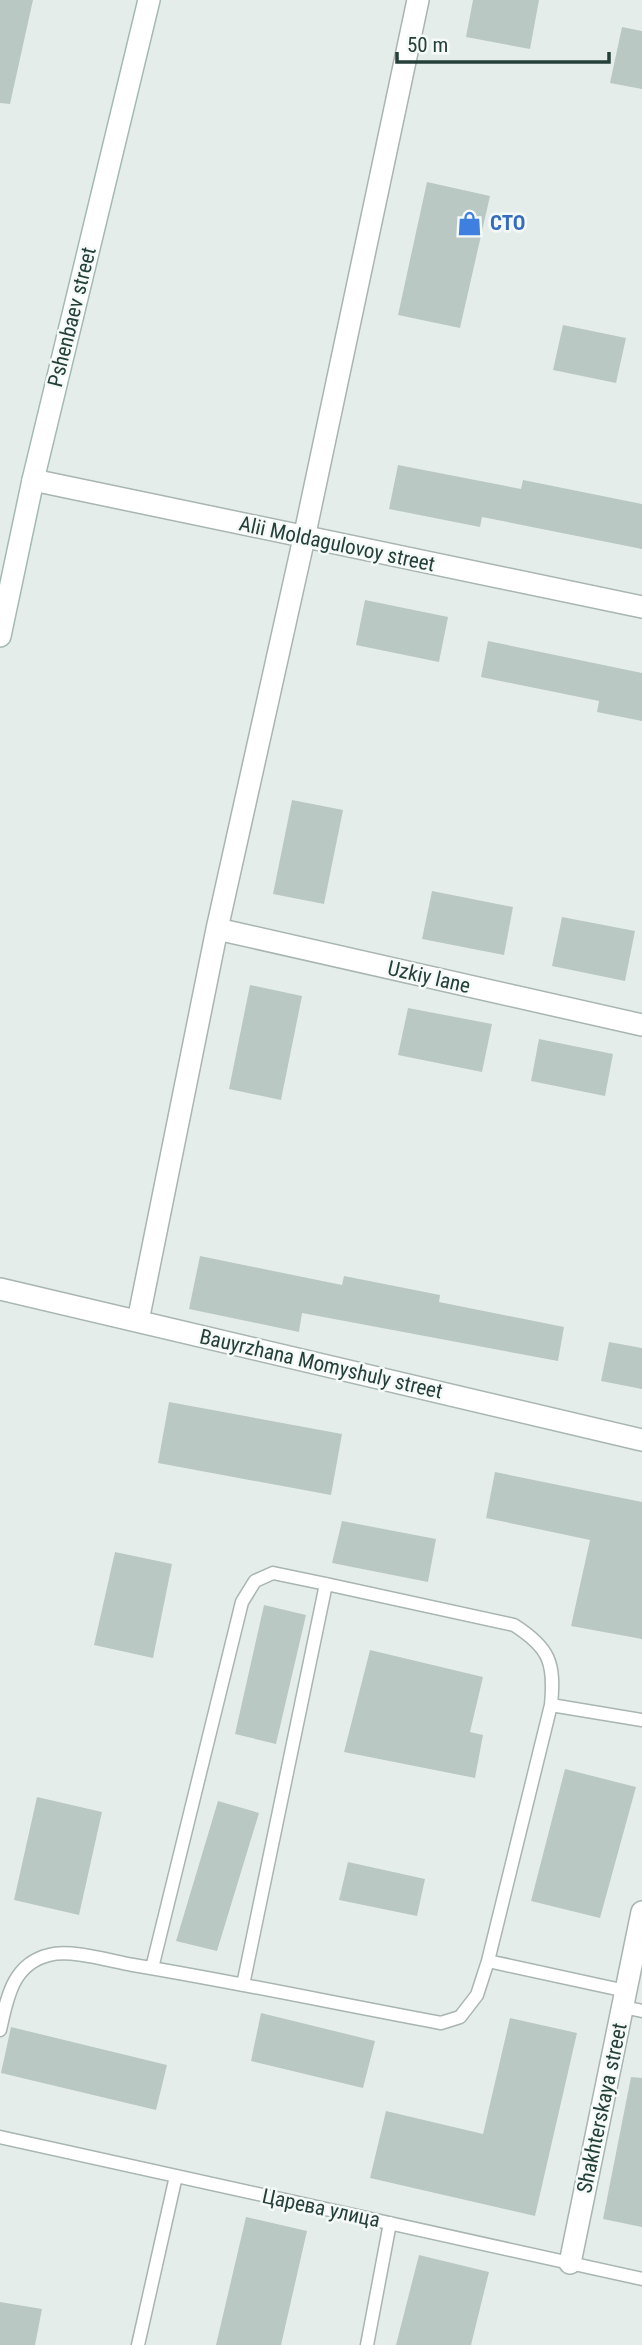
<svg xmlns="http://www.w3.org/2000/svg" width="642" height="2345" font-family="'Roboto Condensed',sans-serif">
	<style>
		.building { fill: #bac8c3 }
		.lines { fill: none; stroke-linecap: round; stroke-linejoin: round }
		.lane-casing { stroke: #a8b5b1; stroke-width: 15 }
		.street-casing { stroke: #a8b5b1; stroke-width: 24 }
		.secondary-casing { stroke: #a4b9b2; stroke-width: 24 }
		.lane { stroke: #fff; stroke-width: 12 }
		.street { stroke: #fff; stroke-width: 21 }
		.secondary { stroke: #fff; stroke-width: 21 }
		.labels { text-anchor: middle; stroke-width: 5; stroke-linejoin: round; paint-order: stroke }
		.shop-label { font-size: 21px; font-weight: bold; fill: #366cbe; stroke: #f5faf8; text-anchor: start }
		.street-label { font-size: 21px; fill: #253f39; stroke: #f5faf8 }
	</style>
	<rect width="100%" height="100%" fill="#e5edea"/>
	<!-- building -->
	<path class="building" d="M 0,0 L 33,0 L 10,104 L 0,103 Z
		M 473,0 L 539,0 L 530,49 L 466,37 Z
		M 622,27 L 642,31 L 642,89 L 610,83 Z
		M 427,182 L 490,196 L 460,328 L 398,315 Z
		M 563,325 L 626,338 L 616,383 L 553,370 Z
		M 398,465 L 521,489 L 523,480 L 642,504 L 642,549 L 482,517 L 480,527 L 389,509 Z
		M 365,600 L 448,617 L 439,662 L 356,645 Z
		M 488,641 L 642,673 L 642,721 L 597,712 L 599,701 L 481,677 Z
		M 292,800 L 343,810 L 324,904 L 273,894 Z
		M 432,891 L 513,907 L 504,955 L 422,939 Z
		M 562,917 L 635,931 L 625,981 L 552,966 Z
		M 250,985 L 302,996 L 281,1100 L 229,1089 Z
		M 408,1008 L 492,1024 L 482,1072 L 398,1055 Z
		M 539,1039 L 613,1054 L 605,1096 L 531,1081 Z
		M 200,1256 L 342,1285 L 344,1276 L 440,1295 L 439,1302 L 564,1327 L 558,1361 L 302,1313 L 299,1332 L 189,1309 Z
		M 609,1342 L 642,1348 L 642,1389 L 601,1381 Z
		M 169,1402 L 342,1434 L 331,1495 L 158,1463 Z
		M 495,1472 L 642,1502 L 642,1639 L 571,1626 L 590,1540 L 486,1518 Z
		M 342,1521 L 436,1539 L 428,1582 L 332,1563 Z
		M 115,1552 L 172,1564 L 153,1658 L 94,1645 Z
		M 264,1605 L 306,1615 L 276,1744 L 235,1734 Z
		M 370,1650 L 483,1677 L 470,1732 L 483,1735 L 475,1778 L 344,1752 Z
		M 565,1769 L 636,1787 L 600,1918 L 531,1901 Z
		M 37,1797 L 102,1812 L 79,1915 L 14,1900 Z
		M 218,1801 L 259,1813 L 217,1951 L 176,1941 Z
		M 348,1862 L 425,1879 L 417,1916 L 339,1900 Z
		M 261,2013 L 375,2041 L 363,2088 L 251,2061 Z
		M 510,2018 L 577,2033 L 535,2216 L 370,2178 L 386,2111 L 483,2134 Z
		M 11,2027 L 167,2065 L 156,2110 L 1,2073 Z
		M 631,2077 L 642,2078 L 642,2227 L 603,2219 Z
		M 246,2217 L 307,2231 L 281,2345 L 216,2345 Z
		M 419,2255 L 489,2272 L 471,2345 L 396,2345 Z
		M 0,2302 L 42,2309 L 35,2345 L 0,2345 Z"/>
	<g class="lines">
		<defs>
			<path id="lane" d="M 551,1705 L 642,1720
				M 152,1968 L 242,1602 L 255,1581 L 273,1573 L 326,1584
				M 243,1985 L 326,1584 L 514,1625 C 550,1648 555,1663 551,1705 L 488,1961
				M 623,2007 L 642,2011
				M 0,2030 C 7,1999 12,1964 49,1955 C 71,1949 110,1961 133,1965 C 236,1982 338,2004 441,2023 L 460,2017 L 477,1995 L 488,1961 L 626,1991
				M 0,2137 L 642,2279
				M 138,2345 L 176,2176
				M 367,2345 L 390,2223"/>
			<path id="street" d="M 33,480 L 642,607
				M 217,929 L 642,1025
				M 0,1289 L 642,1440
				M 138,1321 L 217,929 L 304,538 L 418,0
				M 570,2263 L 642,1912"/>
			<path id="secondary" d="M 0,636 L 33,480 L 149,0"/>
		</defs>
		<!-- lane casing -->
		<use href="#lane" class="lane-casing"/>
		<!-- street casing -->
		<use href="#street" class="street-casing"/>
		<!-- secondary casing -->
		<use href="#secondary" class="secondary-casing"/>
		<!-- lane -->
		<use href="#lane" class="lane"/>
		<!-- street -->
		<use href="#street" class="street"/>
		<!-- secondary -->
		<use href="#secondary" class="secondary"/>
	</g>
	<!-- icons -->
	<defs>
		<symbol id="shop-bare" viewBox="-9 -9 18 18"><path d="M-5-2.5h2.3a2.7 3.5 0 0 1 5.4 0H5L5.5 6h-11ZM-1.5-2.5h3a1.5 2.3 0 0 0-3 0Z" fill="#3f7fe0" stroke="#f5faf8" stroke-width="2.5" paint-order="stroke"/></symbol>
	</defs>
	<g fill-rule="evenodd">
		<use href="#shop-bare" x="452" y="206" width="35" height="35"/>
	</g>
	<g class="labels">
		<!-- shop labels -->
		<g class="shop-label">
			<text x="490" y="230">СТО</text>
		</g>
		<!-- street labels -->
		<g class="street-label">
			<text transform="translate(72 317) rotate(-76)" y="7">Pshenbaev street</text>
			<text transform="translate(337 544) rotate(12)" y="7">Alii Moldagulovoy street</text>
			<text transform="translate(429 977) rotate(13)" y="7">Uzkiy lane</text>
			<text transform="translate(321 1364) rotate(13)" y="7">Bauyrzhana Momyshuly street</text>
			<text transform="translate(602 2108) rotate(-78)" y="7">Shakhterskaya street</text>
			<text transform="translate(321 2208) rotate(12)" y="7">Царева улица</text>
		</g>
	</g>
	<!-- scale -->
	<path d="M397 52v10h212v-10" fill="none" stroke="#253f39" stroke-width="3.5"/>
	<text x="407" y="52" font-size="21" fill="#253f39" stroke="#f5faf8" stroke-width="5" paint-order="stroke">50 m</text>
</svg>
